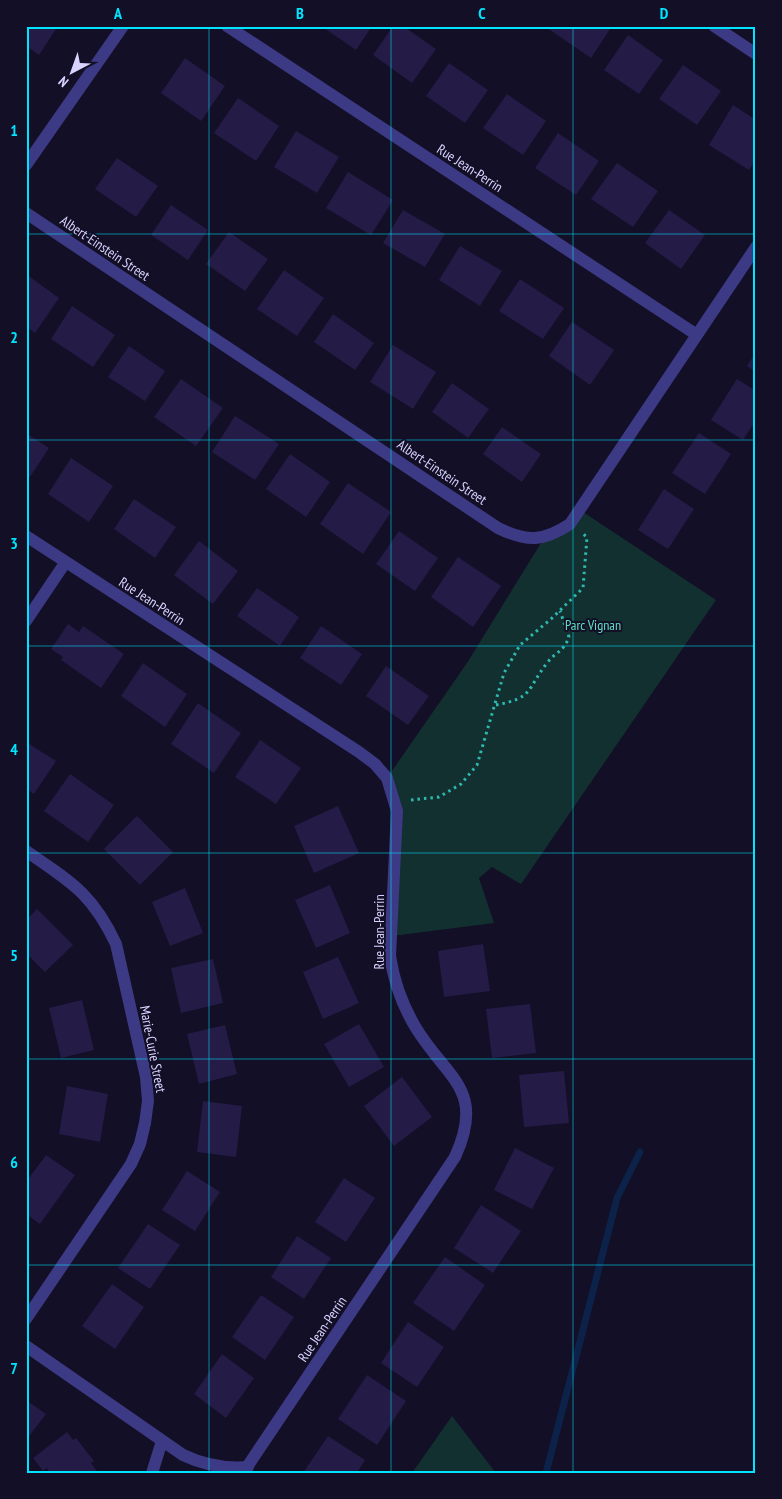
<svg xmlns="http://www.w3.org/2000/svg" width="782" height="1499" font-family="'PT Sans Narrow',sans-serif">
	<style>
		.green { fill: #12302f }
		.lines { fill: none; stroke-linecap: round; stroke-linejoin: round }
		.stream { stroke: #0c2248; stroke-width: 7 }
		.building { fill: #241b47 }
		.path { stroke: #2fb8b0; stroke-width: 3; stroke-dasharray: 2.5 4; stroke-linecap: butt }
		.minor { stroke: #3d3a85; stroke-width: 12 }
		.grid { fill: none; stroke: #00e5ff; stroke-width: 1; stroke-opacity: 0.55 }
		.labels { text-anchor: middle; stroke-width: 4; stroke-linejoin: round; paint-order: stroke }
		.street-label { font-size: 14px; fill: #d9d4ff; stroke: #130f26 }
		.park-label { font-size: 14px; fill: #5fe0c0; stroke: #130f26 }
		.neatline { fill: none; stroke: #00e5ff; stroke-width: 2 }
		.grid-label { font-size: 16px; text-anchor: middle; font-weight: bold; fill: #00e5ff }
	</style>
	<rect width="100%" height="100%" fill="#130f26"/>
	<!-- green -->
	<path class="green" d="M 580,510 L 716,600 L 521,884 L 492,867 L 479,878 L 494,923 L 392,936 L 397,811 L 387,778 L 467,663 L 544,538 Z
		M 452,1416 L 496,1473 L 412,1473 Z"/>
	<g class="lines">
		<!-- stream -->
		<path class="stream" d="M 546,1473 L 617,1198 L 640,1152"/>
	</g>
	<!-- building -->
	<path class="building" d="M 26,26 L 58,26 L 39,55 L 26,46 Z
		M 321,26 L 372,26 L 356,50 Z
		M 393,26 L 403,26 L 436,49 L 412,83 L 373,55 Z
		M 548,26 L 612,26 L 591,58 L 547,28 Z
		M 628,35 L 663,60 L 639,94 L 604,70 Z
		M 185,58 L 225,86 L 201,121 L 161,93 Z
		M 449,63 L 488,90 L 465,123 L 426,96 Z
		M 683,65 L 721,91 L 697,125 L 659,99 Z
		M 507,94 L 546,121 L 523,155 L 483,128 Z
		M 238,98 L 279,126 L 256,161 L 214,133 Z
		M 733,105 L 756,120 L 756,159 L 749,170 L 709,145 Z
		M 296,131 L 339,157 L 317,193 L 274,167 Z
		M 558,133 L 599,161 L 576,195 L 535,168 Z
		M 117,158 L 158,186 L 136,217 L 95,189 Z
		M 617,163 L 658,191 L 633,227 L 591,199 Z
		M 348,172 L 393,200 L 371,235 L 326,208 Z
		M 171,205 L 208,230 L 188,260 L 151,235 Z
		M 403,210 L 445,234 L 425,267 L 383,243 Z
		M 669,210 L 705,235 L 681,269 L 645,243 Z
		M 229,232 L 268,259 L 245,291 L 206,264 Z
		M 460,246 L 502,271 L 480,306 L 439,280 Z
		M 284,270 L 324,298 L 297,336 L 257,309 Z
		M 26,274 L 59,298 L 35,333 L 26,326 Z
		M 520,279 L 564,308 L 543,339 L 499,311 Z
		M 72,306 L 115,335 L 93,367 L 51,339 Z
		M 333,314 L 374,343 L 355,370 L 314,342 Z
		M 572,322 L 614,350 L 590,385 L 549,356 Z
		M 393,345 L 436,372 L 413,409 L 370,382 Z
		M 129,346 L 165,371 L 145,401 L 108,377 Z
		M 756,352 L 756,372 L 747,366 Z
		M 181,379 L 223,408 L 196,446 L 154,417 Z
		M 737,379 L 756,391 L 756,420 L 743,440 L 711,420 Z
		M 452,383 L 489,409 L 468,438 L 432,412 Z
		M 235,416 L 279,444 L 255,480 L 212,452 Z
		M 502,427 L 541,454 L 522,482 L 483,454 Z
		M 26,433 L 49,448 L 30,477 L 26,475 Z
		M 699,433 L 731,454 L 705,494 L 672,473 Z
		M 290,454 L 330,482 L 306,517 L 266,489 Z
		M 71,458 L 113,486 L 89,522 L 48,494 Z
		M 348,483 L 391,512 L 363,554 L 320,524 Z
		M 664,489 L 694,509 L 668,549 L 638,530 Z
		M 134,499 L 176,527 L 155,558 L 114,529 Z
		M 399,531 L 438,558 L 415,591 L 376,564 Z
		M 199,541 L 238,571 L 213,604 L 174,575 Z
		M 458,557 L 501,586 L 473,627 L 431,597 Z
		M 257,588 L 299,617 L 280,646 L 237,616 Z
		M 68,624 L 79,632 L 83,626 L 124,654 L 101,688 L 61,660 L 63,657 L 51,649 Z
		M 321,626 L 362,654 L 341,685 L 300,658 Z
		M 143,663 L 187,694 L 165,727 L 121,696 Z
		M 386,666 L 429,696 L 408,725 L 366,696 Z
		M 198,703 L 241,733 L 214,773 L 171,744 Z
		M 260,740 L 301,768 L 276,804 L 235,777 Z
		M 26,742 L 56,761 L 34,794 L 26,789 Z
		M 70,774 L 114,805 L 88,842 L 44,811 Z
		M 338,806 L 359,853 L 314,873 L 294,826 Z
		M 137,816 L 173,852 L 140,885 L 104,849 Z
		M 330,885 L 350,933 L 316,948 L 295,900 Z
		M 185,888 L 203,933 L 170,946 L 152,902 Z
		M 37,909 L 73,945 L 45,972 L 26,953 L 26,920 Z
		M 483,944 L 490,991 L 444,997 L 438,951 Z
		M 338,957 L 359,1003 L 323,1019 L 303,972 Z
		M 213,959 L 223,1003 L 181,1013 L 171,968 Z
		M 82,1000 L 94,1050 L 61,1058 L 49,1008 Z
		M 530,1004 L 536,1053 L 492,1058 L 486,1009 Z
		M 359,1024 L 384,1067 L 349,1087 L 324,1044 Z
		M 225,1025 L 237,1074 L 199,1084 L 187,1034 Z
		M 564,1071 L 569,1123 L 524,1127 L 519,1075 Z
		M 402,1077 L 432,1117 L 394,1146 L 364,1106 Z
		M 67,1086 L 108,1094 L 100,1142 L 59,1134 Z
		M 203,1101 L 242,1106 L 236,1157 L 197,1152 Z
		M 515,1148 L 554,1168 L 532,1209 L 494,1190 Z
		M 46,1155 L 75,1175 L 40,1224 L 26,1214 L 26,1182 Z
		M 187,1171 L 220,1192 L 195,1231 L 162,1210 Z
		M 344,1178 L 375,1198 L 346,1242 L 315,1222 Z
		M 481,1205 L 521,1231 L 493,1273 L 454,1248 Z
		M 148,1224 L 180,1245 L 150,1289 L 118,1268 Z
		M 297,1236 L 331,1258 L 304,1299 L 271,1277 Z
		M 445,1257 L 485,1285 L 454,1331 L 413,1303 Z
		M 112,1284 L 144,1307 L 115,1349 L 82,1326 Z
		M 261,1295 L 294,1317 L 265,1360 L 232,1337 Z
		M 408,1322 L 444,1347 L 417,1387 L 381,1363 Z
		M 222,1354 L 254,1378 L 226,1418 L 194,1394 Z
		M 367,1375 L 406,1401 L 377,1445 L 338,1419 Z
		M 26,1400 L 46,1414 L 26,1440 Z
		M 67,1432 L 73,1440 L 76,1438 L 94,1461 L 91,1463 L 97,1471 L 95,1473 L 50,1473 L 47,1468 L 43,1471 L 33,1458 Z
		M 328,1436 L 365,1460 L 357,1473 L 303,1473 Z"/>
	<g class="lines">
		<!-- path -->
		<path class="path" d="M 496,705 C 534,698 526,690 547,663 C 556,651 563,653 569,637 L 560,611
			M 411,800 L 439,797 L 461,784 L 477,765 L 504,673 L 520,645 L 551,619 L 583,588 L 587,537 L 583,534"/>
		<!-- minor -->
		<path class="minor" d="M 227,26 L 697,335
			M 714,26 L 756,54
			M 26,165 L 123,26
			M 26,213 L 498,528 C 527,542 543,542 570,524 L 756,247
			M 26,536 L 359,752 L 375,764 L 387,778 L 397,811 L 390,956 C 394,982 402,1005 416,1028 C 447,1079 486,1089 455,1157 L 243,1473
			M 26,621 L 65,563
			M 26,851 C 71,882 92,893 116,944 L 146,1077 L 148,1101 L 145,1123 L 140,1144 L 131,1164 L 26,1319
			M 26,1346 L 183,1455 C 204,1465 224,1469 248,1467
			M 152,1473 L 162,1441"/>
	</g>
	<!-- grid -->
	<path class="grid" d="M 209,26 L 209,1473M 391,26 L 391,1473M 573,26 L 573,1473M 26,234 L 756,234M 26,440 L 756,440M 26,646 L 756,646M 26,853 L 756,853M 26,1059 L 756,1059M 26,1265 L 756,1265"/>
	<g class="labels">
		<!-- street labels -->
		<g class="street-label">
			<text transform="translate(470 168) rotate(33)" y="5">Rue Jean-Perrin</text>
			<text transform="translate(105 248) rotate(34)" y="5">Albert-Einstein Street</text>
			<text transform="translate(442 472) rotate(34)" y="5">Albert-Einstein Street</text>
			<text transform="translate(152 601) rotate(33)" y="5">Rue Jean-Perrin</text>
			<text transform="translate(379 932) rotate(-90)" y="5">Rue Jean-Perrin</text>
			<text transform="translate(153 1049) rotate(79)" y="5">Marie-Curie Street</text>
			<text transform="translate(322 1329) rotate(-56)" y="5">Rue Jean-Perrin</text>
		</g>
		<!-- park labels -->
		<g class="park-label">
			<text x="593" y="630">Parc Vignan</text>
		</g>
	</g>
	<!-- border -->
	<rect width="782" height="1499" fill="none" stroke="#130f26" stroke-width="55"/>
	<!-- north arrow -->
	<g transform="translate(72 72) rotate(221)" stroke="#130f26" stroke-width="4" paint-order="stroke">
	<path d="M0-4L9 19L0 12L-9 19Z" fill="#d9d4ff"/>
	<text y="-8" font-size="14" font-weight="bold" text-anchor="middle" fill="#d9d4ff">N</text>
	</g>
	<rect x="28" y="28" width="726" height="1444" class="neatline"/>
	<g class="grid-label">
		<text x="118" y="19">A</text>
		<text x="300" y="19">B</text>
		<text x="482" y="19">C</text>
		<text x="664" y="19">D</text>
		<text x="14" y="136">1</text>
		<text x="14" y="343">2</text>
		<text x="14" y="549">3</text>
		<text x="14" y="755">4</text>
		<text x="14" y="961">5</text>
		<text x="14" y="1168">6</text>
		<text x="14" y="1374">7</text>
	</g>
</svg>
